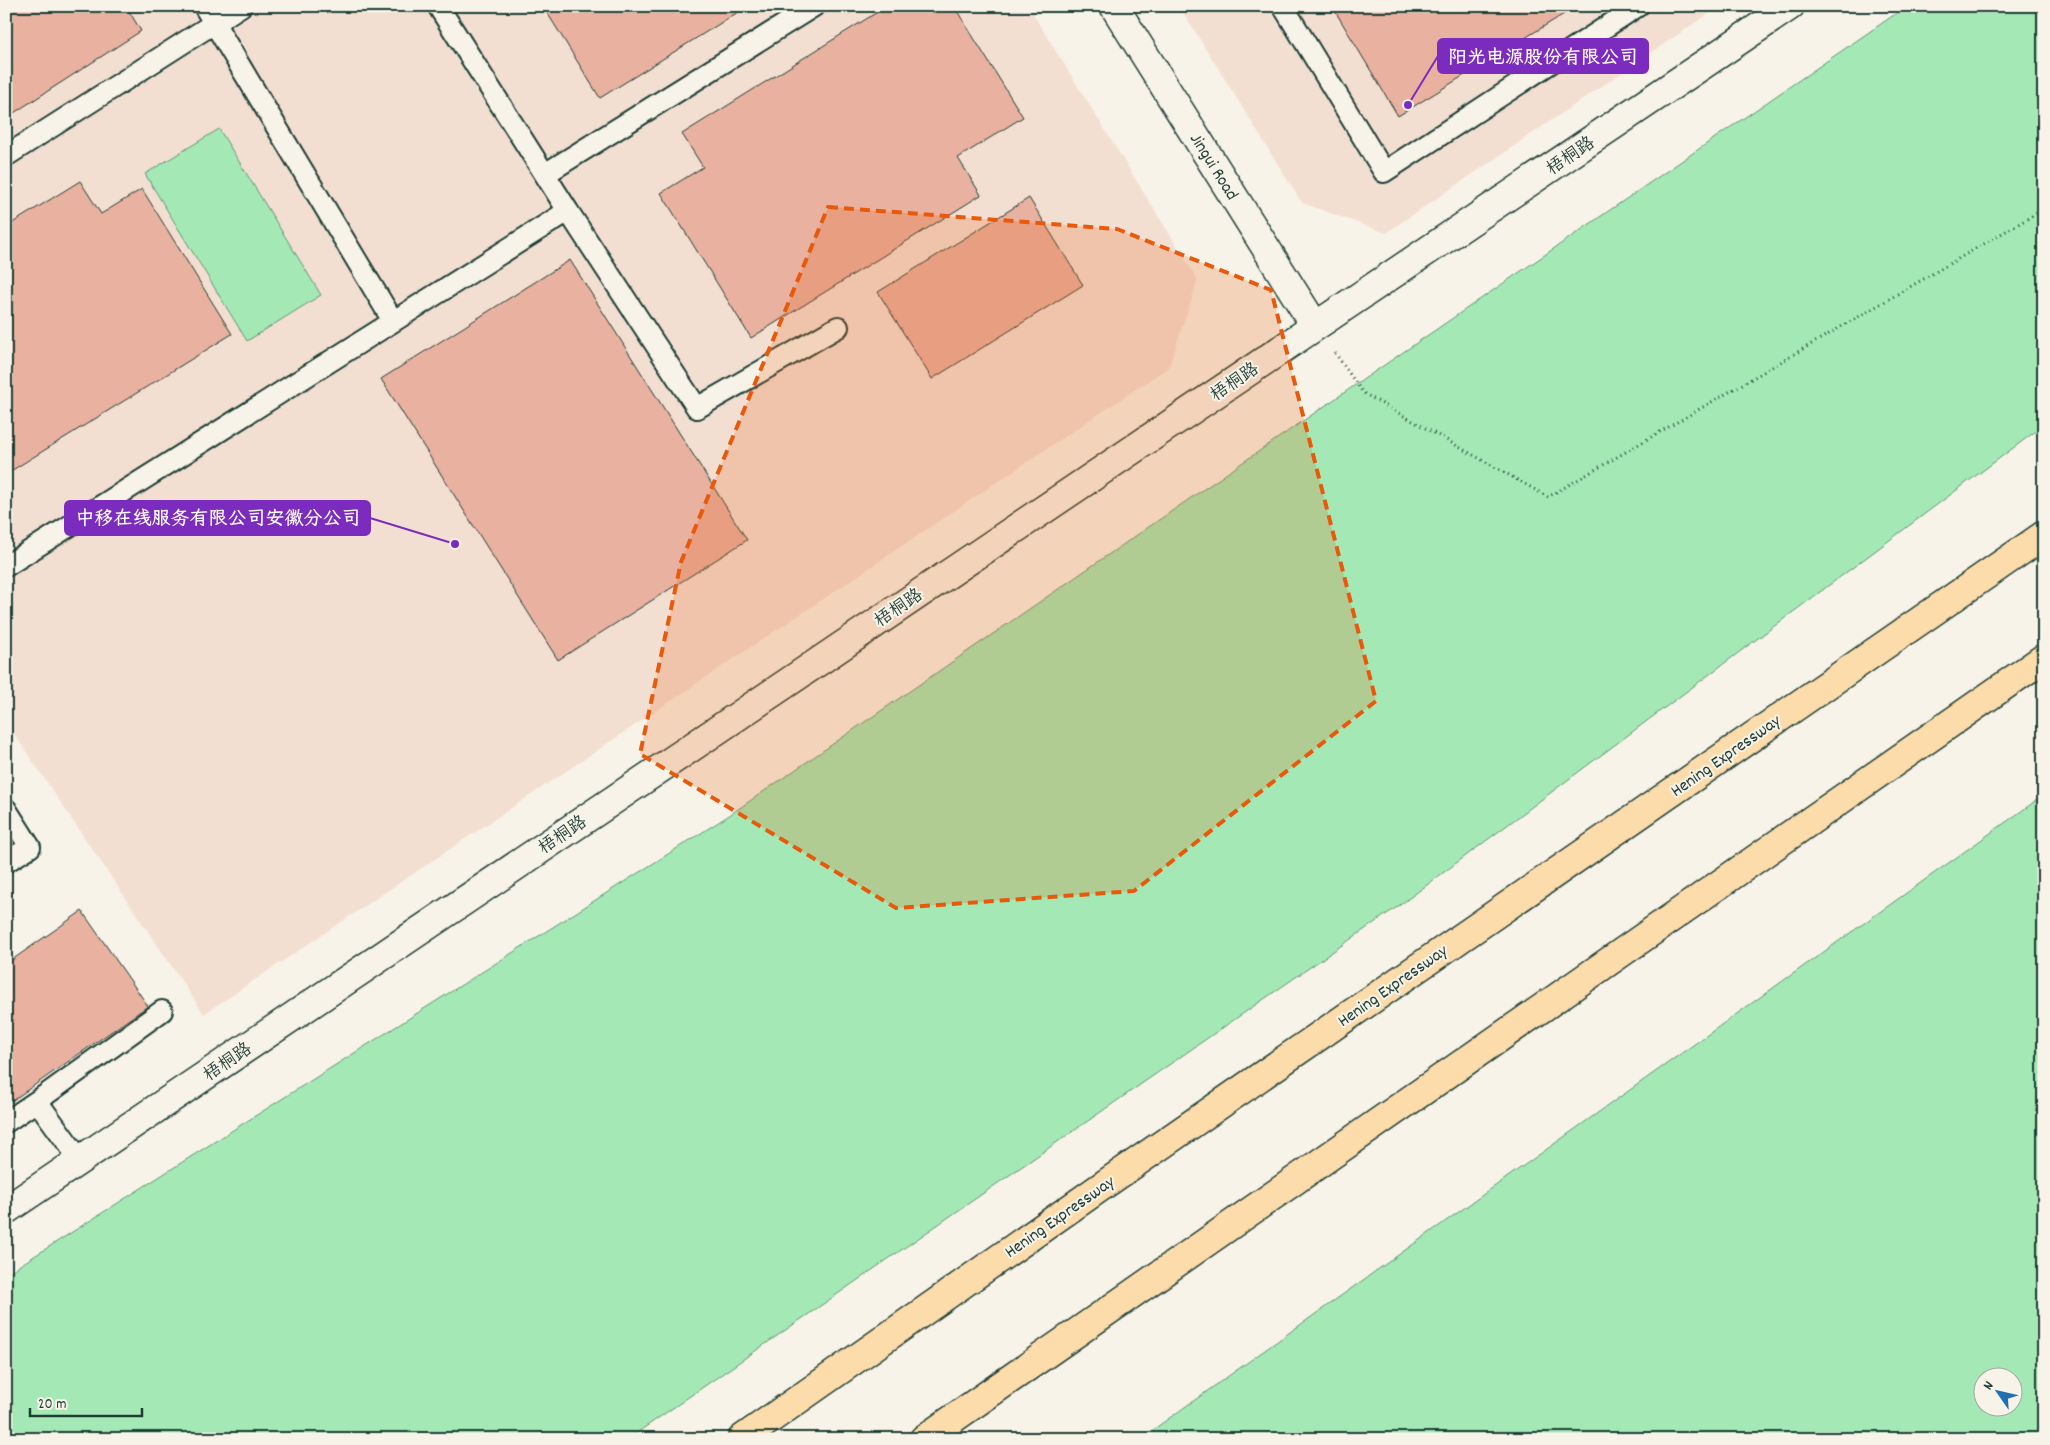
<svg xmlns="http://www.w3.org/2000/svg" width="2050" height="1445" font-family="Dekko,'LXGW WenKai TC',sans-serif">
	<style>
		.built { fill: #f3dfd2 }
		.green { fill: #a4e9b5; stroke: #629374; fill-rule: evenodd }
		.building { fill: #e9b19f; stroke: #1f3d34 }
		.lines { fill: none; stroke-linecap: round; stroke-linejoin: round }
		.lane-casing { stroke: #1f3d34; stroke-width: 24 }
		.street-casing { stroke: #1f3d34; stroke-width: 31 }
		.secondary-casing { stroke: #1f3d34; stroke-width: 31 }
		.highway-casing { stroke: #1f3d34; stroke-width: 31 }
		.path { stroke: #1f3d34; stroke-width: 3; stroke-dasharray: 1 4; stroke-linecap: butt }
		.lane { stroke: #f7f3e8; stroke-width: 20 }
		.street { stroke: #f7f3e8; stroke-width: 28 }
		.secondary { stroke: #f7f3e8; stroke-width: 28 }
		.highway { stroke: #fddcac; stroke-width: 28 }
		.marked { fill: #e8590c; fill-opacity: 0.2; stroke: #e8590c; stroke-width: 4; stroke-dasharray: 10 6; stroke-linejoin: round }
		.labels { text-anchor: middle; stroke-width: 4; stroke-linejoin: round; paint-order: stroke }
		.street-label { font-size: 18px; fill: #1f3d34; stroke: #f7f3e8 }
		.leader { fill: none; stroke: #7b2cbf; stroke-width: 2 }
		.callout-dot { fill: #7b2cbf; stroke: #f7f3e8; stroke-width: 2 }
		.callout { fill: #7b2cbf; stroke: #7b2cbf; stroke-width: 2 }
		.callout-label { font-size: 19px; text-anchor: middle; font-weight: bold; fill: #fff }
	</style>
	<rect width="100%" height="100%" fill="#f7f3e8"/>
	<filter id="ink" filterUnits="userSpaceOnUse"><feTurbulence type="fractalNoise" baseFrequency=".02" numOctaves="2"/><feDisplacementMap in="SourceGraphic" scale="10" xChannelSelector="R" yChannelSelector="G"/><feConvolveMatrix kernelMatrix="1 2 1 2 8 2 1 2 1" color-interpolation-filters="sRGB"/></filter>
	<g filter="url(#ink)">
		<!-- built -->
		<path class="built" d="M 6,6 L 1028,6 L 1198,280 L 1169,367 L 204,1014 L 6,722 Z
			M 1179,6 L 1720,6 L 1386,233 L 1302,203 Z"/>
		<!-- green -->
		<path class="green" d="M 1907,6 L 2044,6 L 2044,425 L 1400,905 L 628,1439 L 6,1439 L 6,1274 L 728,816 Z
			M 219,129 L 321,295 L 247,341 L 145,174 Z
			M 2044,795 L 2044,1439 L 1140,1439 ZM 1982,1378 L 2012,1378 L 2012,1408 L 1982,1408 Z"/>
		<!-- building -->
		<path class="building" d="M 6,6 L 126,6 L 141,31 L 6,118 Z
			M 543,6 L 748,6 L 600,98 Z
			M 887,6 L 954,6 L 1023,117 L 958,158 L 981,195 L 751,338 L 661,193 L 703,167 L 682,134 Z
			M 1332,6 L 1577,6 L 1398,116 Z
			M 80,181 L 101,214 L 142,189 L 232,334 L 6,474 L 6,227 Z
			M 1029,198 L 1083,285 L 932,379 L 878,292 Z
			M 570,260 L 747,540 L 558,660 L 381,379 Z
			M 82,911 L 148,1006 L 6,1105 L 6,964 Z"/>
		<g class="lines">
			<defs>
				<path id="lane" d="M 204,6 L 393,321
					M 1283,6 L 1384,172 L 1638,6
					M 6,156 L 241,6
					M 545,174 L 814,6
					M 568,211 L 697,408 L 838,327
					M 6,566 L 568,211 L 438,6
					M 6,809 L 30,847 L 6,862
					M 37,1101 L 162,1011
					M 6,1122 L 37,1101 L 80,1160"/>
				<path id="street" d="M 6,1210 L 1790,6"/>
				<path id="secondary" d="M 1114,6 L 1315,326"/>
				<path id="highway" d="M 742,1439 L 1105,1184 L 2044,535
					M 924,1439 L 2044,658"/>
			</defs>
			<!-- lane casing -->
			<use href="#lane" class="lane-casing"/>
			<!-- street casing -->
			<use href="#street" class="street-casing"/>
			<!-- secondary casing -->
			<use href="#secondary" class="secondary-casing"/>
			<!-- highway casing -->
			<use href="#highway" class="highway-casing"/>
			<!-- path -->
			<path class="path" d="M 1335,353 L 1363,393 L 1548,497 L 2044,209"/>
			<!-- lane -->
			<use href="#lane" class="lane"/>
			<!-- street -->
			<use href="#street" class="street"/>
			<!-- secondary -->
			<use href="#secondary" class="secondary"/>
			<!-- highway -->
			<use href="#highway" class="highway"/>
		</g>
	</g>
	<!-- marked area -->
	<path class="marked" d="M 828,207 L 1117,229 L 1271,290 L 1376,701 L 1134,891 L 896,908 L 640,754 L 681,562 Z"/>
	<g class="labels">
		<!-- street labels -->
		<g class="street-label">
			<text transform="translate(1570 155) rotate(-34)" y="6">梧桐路</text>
			<text transform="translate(1215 166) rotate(58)" y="6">Jingui Road</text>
			<text transform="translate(1234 381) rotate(-34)" y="6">梧桐路</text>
			<text transform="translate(898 607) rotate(-34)" y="6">梧桐路</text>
			<text transform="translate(1725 755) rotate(-35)" y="6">Hening Expressway</text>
			<text transform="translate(562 834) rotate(-34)" y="6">梧桐路</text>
			<text transform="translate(1392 985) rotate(-35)" y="6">Hening Expressway</text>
			<text transform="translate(227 1061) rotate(-34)" y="6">梧桐路</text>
			<text transform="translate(1059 1216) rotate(-35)" y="6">Hening Expressway</text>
		</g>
	</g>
	<!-- callouts -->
	<path class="leader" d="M1408 105L1438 56M455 544L370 518"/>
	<g class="callout-dot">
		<circle cx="1408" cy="105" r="5"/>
		<circle cx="455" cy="544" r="5"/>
	</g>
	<g class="callout">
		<rect x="1438" y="39" width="210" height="34" rx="5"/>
		<rect x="65" y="501" width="305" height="34" rx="5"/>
	</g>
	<g class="callout-label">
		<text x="1543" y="63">阳光电源股份有限公司</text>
		<text x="218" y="524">中移在线服务有限公司安徽分公司</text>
	</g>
	<!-- margin -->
	<rect width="2050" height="1445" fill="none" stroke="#f7f3e8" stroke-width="25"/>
	<rect x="12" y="12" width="2025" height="1420" fill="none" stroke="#1f3d34" stroke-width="2" filter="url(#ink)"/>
	<!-- north arrow -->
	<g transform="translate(1998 1392) rotate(304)"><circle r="24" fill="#f7f3e8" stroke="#a1aaa0"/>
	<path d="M0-4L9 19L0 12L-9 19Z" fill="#1f6fb2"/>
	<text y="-8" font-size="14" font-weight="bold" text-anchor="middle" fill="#1f3d34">N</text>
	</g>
	<!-- scale -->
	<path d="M30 1408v8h112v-8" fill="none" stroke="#1f3d34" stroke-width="2.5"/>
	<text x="38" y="1408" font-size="15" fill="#1f3d34" stroke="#f7f3e8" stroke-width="4" paint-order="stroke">20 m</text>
</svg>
